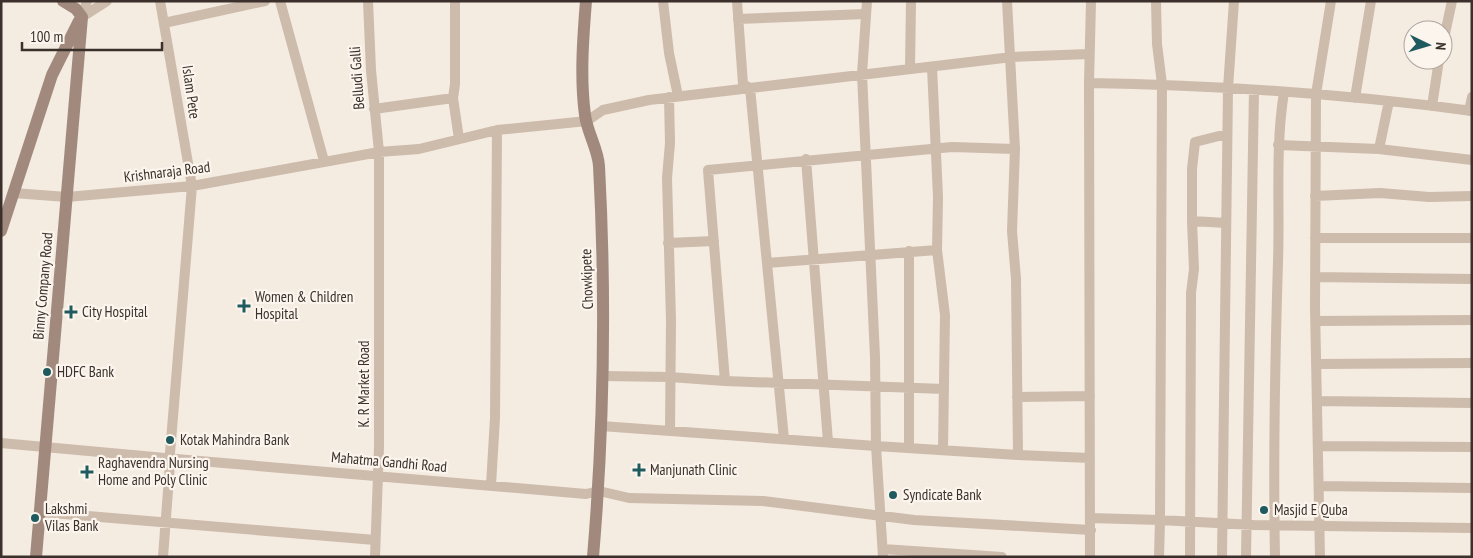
<svg xmlns="http://www.w3.org/2000/svg" width="1473" height="558" font-family="'PT Sans Narrow',sans-serif">
	<style>
		.lines { fill: none; stroke-linecap: round; stroke-linejoin: round }
		.street { stroke: #cdbbac; stroke-width: 10 }
		.secondary { stroke: #a18a7d; stroke-width: 12 }
		.poi-dot { fill: #1f5a5e; stroke: #fbf5ee; stroke-width: 2 }
		.labels { text-anchor: middle; stroke-width: 4.5; stroke-linejoin: round; paint-order: stroke }
		.street-label { font-size: 15px; fill: #3b302b; stroke: #fbf5ee }
		.poi-label { font-size: 15px; fill: #3b302b; stroke: #fbf5ee; text-anchor: start }
	</style>
	<rect width="100%" height="100%" fill="#f4ebe1"/>
	<g class="lines">
		<!-- street -->
		<path class="street" d="M 160,1 L 192,186 L 170,453
			M 280,1 L 324,161
			M 368,1 L 371,70 L 379,152 L 379,447 L 375,557
			M 455,1 L 455,84 L 453,98 L 459,139
			M 663,1 L 669,53 L 678,96
			M 737,1 L 743,84 L 750,88 L 784,439
			M 82,17 L 107,1
			M 82,17 L 87,1
			M 738,19 L 866,14
			M 164,23 L 265,1
			M 1443,43 L 1452,1
			M 910,69 L 911,1
			M 1089,83 C 1217,85 1345,94 1472,111
			M 669,97 L 670,143 L 667,178 L 671,320 L 670,430
			M 1355,98 L 1371,1
			M 1432,106 L 1439,60
			M 374,109 L 453,98
			M 1469,111 L 1472,97
			M 1278,145 L 1379,149 L 1472,160
			M 1379,149 L 1389,101
			M 806,159 L 828,442
			M 13,193 L 67,197 L 192,186 L 379,152 L 419,149 L 497,130 L 587,121 L 603,110 L 649,100 L 1012,57 L 1089,54
			M 1315,196 L 1380,193 L 1429,197 L 1472,196
			M 1226,223 L 1192,221 L 1192,169 L 1195,142 L 1227,134
			M 1315,238 L 1472,238
			M 668,243 L 714,241
			M 937,250 L 945,315 L 943,449
			M 767,263 L 937,250 L 938,197 L 932,67
			M 1315,277 L 1472,279
			M 1316,321 L 1472,320
			M 1317,364 L 1472,363
			M 603,376 L 670,377 L 725,381
			M 944,389 L 725,381 L 708,170 L 952,147 L 1015,149
			M 1017,397 L 1090,396
			M 1319,401 L 1472,403
			M 601,426 L 876,446 L 875,357 L 862,74 L 867,1
			M 1,443 L 165,458
			M 1319,446 L 1472,447
			M 909,447 L 909,251
			M 1018,455 L 1090,458
			M 176,459 L 586,494 L 599,491 L 629,498 L 763,501 L 914,520 L 1091,530
			M 491,485 L 495,418 L 497,130
			M 1319,486 L 1472,488
			M 40,512 L 375,540
			M 1090,518 L 1160,520 L 1162,84 L 1157,44 L 1156,1
			M 883,549 L 1002,557
			M 163,557 L 170,464
			M 883,557 L 876,446 L 1018,455 L 1016,279 L 1012,231 L 1015,149 L 1007,1
			M 1090,557 L 1089,83 L 1091,1
			M 1159,557 L 1160,520 L 1254,525 L 1472,528
			M 1190,557 L 1191,293 L 1194,269 L 1192,221
			M 1222,557 L 1228,88 L 1234,1
			M 1246,557 L 1254,90
			M 1275,557 C 1273,458 1275,360 1278,262 C 1280,205 1275,148 1284,92
			M 1320,557 L 1315,307 L 1316,94 L 1331,1"/>
		<!-- secondary -->
		<path class="secondary" d="M 63,1 L 76,9 L 82,17
			M 586,1 C 583,38 580,78 585,115 C 587,132 598,149 599,166 C 606,296 604,427 593,557
			M 1,231 L 52,75 L 79,21
			M 36,557 L 82,17"/>
	</g>
	<!-- markers -->
	<g class="poi-dot">
		<path d="M241.5 298.5h5v5h5v5h-5v5h-5v-5h-5v-5h5z"/>
		<path d="M68.5 304.5h5v5h5v5h-5v5h-5v-5h-5v-5h5z"/>
		<circle cx="47" cy="372" r="5"/>
		<circle cx="170" cy="440" r="5"/>
		<path d="M636.5 462.5h5v5h5v5h-5v5h-5v-5h-5v-5h5z"/>
		<path d="M84.5 464.5h5v5h5v5h-5v5h-5v-5h-5v-5h5z"/>
		<circle cx="893" cy="495" r="5"/>
		<circle cx="1264" cy="510" r="5"/>
		<circle cx="35" cy="518" r="5"/>
	</g>
	<g class="labels">
		<!-- street labels -->
		<g class="street-label">
			<text transform="translate(357 78) rotate(-94)" y="5">Belludi Galli</text>
			<text transform="translate(191 92) rotate(82)" y="5">Islam Pete</text>
			<text transform="translate(167 172) rotate(-7)" y="5">Krishnaraja Road</text>
			<text transform="translate(587 279) rotate(-92)" y="5">Chowkipete</text>
			<text transform="translate(43 286) rotate(-85)" y="5">Binny Company Road</text>
			<text transform="translate(364 384) rotate(-90)" y="5">K. R Market Road</text>
			<text transform="translate(389 462) rotate(5)" y="5">Mahatma Gandhi Road</text>
		</g>
		<!-- poi labels -->
		<g class="poi-label">
			<text x="255" y="302">Women &amp; Children<tspan x="255" dy="17">Hospital</tspan></text>
			<text x="82" y="317">City Hospital</text>
			<text x="57" y="377">HDFC Bank</text>
			<text x="180" y="445">Kotak Mahindra Bank</text>
			<text x="98" y="468">Raghavendra Nursing<tspan x="98" dy="17">Home and Poly Clinic</tspan></text>
			<text x="650" y="475">Manjunath Clinic</text>
			<text x="903" y="500">Syndicate Bank</text>
			<text x="45" y="514">Lakshmi<tspan x="45" dy="17">Vilas Bank</tspan></text>
			<text x="1274" y="515">Masjid E Quba</text>
		</g>
	</g>
	<!-- border -->
	<rect width="1473" height="558" fill="none" stroke="#3b302b" stroke-width="5"/>
	<!-- north arrow -->
	<g transform="translate(1428 45) rotate(95)"><circle r="24" fill="#fbf5ee" stroke="#aea6a0"/>
	<path d="M0-4L9 19L0 12L-9 19Z" fill="#1f5a5e"/>
	<text y="-8" font-size="14" font-weight="bold" text-anchor="middle" fill="#3b302b">N</text>
	</g>
	<!-- scale -->
	<path d="M22 42v8h140v-8" fill="none" stroke="#3b302b" stroke-width="2.5"/>
	<text x="30" y="42" font-size="15" fill="#3b302b" stroke="#fbf5ee" stroke-width="4" paint-order="stroke">100 m</text>
</svg>
